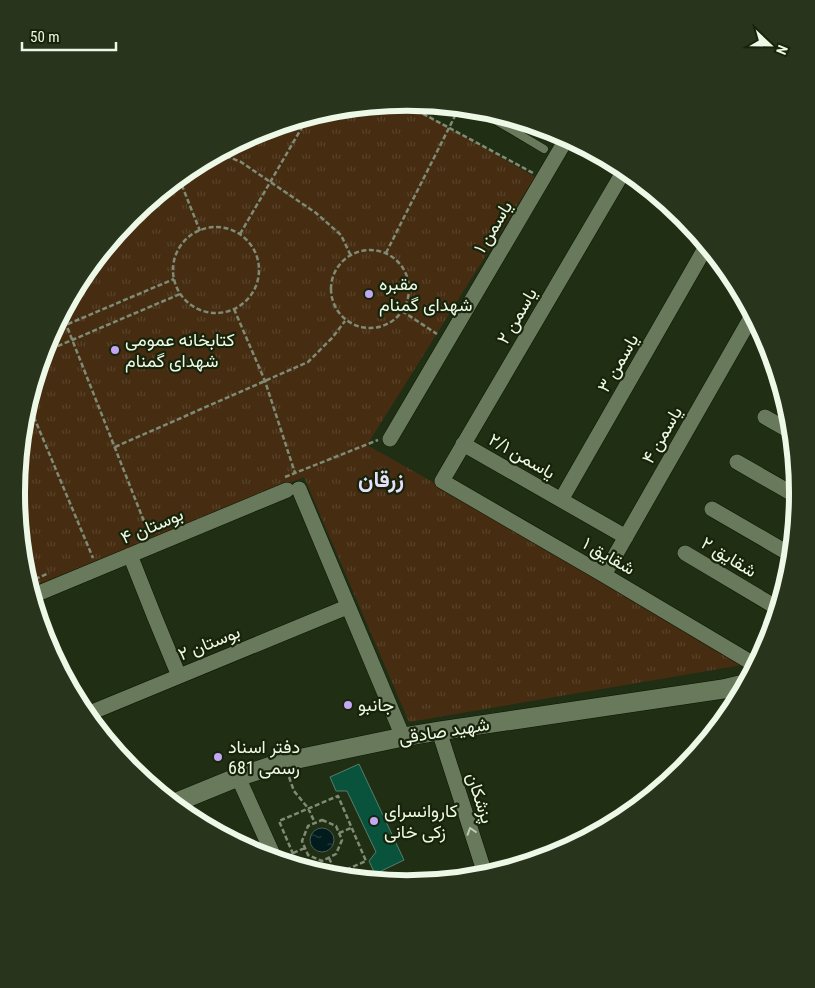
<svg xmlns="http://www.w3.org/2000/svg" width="815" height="988" font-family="'Roboto Condensed',Vazirmatn,sans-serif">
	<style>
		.grass { fill: url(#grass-tufts) }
		.water { fill: url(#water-ripples); stroke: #495d59 }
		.building { fill: #09533c; stroke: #577c6b }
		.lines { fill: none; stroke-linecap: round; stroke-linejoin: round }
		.service-casing { stroke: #091600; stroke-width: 9 }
		.minor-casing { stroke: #091600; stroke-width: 16 }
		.tertiary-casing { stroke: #091600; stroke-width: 20 }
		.path { stroke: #7f8b75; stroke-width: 2.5; stroke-dasharray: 5 2.5; stroke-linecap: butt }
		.service { stroke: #697a5c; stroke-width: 8 }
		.minor { stroke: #697a5c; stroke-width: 15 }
		.tertiary { stroke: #697a5c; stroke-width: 19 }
		.oneway { stroke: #bfccb6 }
		.poi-dot { fill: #c0a8f3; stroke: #17240a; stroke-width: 2 }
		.labels { text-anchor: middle; stroke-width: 4.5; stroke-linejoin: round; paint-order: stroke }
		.street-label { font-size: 18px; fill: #eef8e7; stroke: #17240a }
		.poi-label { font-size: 18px; fill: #eef8e7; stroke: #17240a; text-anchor: start }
		.district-label { font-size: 22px; font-weight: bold; fill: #e8dffc; stroke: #17240a }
		.rim { fill: none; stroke: #eef8e7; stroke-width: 6 }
	</style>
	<defs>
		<pattern id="grass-tufts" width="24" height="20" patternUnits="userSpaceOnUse" patternTransform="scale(1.25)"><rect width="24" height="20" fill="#462d12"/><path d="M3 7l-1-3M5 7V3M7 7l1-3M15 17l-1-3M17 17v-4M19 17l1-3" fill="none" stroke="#584229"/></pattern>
		<pattern id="water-ripples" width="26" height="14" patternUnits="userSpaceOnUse" patternTransform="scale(1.25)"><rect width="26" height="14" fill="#021b1c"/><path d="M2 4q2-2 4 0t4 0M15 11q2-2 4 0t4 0" fill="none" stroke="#273d3d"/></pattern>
	</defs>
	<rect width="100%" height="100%" fill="#202e14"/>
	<!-- grass -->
	<path class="grass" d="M 406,103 L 535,177 L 367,445 L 754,663 L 409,722 L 304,477 L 29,588 L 24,570 L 16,494 L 24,417 L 46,344 L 82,276 L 131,217 L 190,169 L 258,132 L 331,110 Z"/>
	<!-- water -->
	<path class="water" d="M310 840a12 12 0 1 1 24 0a12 12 0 1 1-24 0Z"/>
	<!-- building -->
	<path class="building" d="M 359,764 L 404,860 L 375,874 L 369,861 L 376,852 L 347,791 L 336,791 L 330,777 Z"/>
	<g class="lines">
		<defs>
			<path id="service" d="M 478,110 L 544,149"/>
			<path id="minor" d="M 625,169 L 442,481 L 604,575 L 757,666
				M 765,417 L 793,433
				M 390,439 L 567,138
				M 463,444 L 626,537
				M 737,462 L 798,497
				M 299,489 L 403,737
				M 561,500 L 707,245
				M 712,509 L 793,556
				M 685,553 L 779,609
				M 130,555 L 155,618 L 179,676
				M 604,575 L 753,314
				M 32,596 L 287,490
				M 85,715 L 347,607
				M 439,731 L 486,877
				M 238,777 L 276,861"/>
			<path id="tertiary" d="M 172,804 L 238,777 L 283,762 L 403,737 L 439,731 L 723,689 L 748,683"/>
		</defs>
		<!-- service casing -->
		<use href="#service" class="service-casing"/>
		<!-- minor casing -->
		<use href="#minor" class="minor-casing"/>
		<!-- tertiary casing -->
		<use href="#tertiary" class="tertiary-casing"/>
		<!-- path -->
		<path class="path" d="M 403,103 L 533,173
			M 219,153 L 241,162 L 316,213 L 341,235 L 350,254
			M 179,178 L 200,231
			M173 270a43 43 0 1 1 86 0a43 43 0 1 1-86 0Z
			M 240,234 L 308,117
			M331 289a39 39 0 1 1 78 0a39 39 0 1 1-78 0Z
			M 386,253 L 459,108
			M 234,309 L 265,381 L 295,473
			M 402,311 L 437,334
			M 62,314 L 149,534
			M 54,330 L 174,279
			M 44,352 L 180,294
			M 28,403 L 93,558
			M 115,447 L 308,362 L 332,338 L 345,321
			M 285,477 L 378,440
			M 35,579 L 49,573
			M 289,777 L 294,791 L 308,808 L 315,823
			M 322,820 L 336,826 L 342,840 L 336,854 L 322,861 L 308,855 L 302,841 L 308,826 Z
			M 339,833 L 351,828
			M 293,853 L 305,848
			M 329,858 L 336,874
			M 299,868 L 279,821 L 338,796 L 366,861 L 329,877"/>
		<!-- service -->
		<use href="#service" class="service"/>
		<!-- minor -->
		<use href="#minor" class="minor"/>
		<!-- tertiary -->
		<use href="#tertiary" class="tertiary"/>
	</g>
	<!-- one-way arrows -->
	<defs><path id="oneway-chevron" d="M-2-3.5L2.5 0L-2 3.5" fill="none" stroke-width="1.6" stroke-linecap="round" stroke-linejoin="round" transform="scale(1.25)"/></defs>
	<use class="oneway" href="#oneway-chevron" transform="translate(471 831) rotate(-108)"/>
	<!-- markers -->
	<g class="poi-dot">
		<circle cx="369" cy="294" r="5"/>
		<circle cx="115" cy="350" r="5"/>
		<circle cx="348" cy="705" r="5"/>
		<circle cx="218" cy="757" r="5"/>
		<circle cx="374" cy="821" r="5"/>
	</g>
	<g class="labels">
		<!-- street labels -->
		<g class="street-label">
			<text transform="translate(493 227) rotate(-59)" y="6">یاسمن ۱</text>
			<text transform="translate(517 316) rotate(-60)" y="6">یاسمن ۲</text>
			<text transform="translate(618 363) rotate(-60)" y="6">یاسمن ۳</text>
			<text transform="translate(662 435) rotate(-60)" y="6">یاسمن ۴</text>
			<text transform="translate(522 456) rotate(30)" y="6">یاسمن ۲/۱</text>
			<text transform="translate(152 526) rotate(-23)" y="6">بوستان ۴</text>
			<text transform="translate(609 556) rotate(30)" y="6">شقایق ۱</text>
			<text transform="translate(729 557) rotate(31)" y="6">شقایق ۲</text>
			<text transform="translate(209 643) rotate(-22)" y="6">بوستان ۲</text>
			<text transform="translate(444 731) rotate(-9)" y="6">شهید صادقی</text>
			<text transform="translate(480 798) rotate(72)" y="6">پزشکان</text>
		</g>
		<!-- poi labels -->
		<g class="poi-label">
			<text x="379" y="290">مقبره<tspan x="379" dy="21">شهدای گمنام</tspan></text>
			<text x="125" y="346">کتابخانه عمومی<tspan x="125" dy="21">شهدای گمنام</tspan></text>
			<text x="358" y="711">جانبو</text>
			<text x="228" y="753">دفتر اسناد<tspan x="228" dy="21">رسمی 681</tspan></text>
			<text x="384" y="817">کاروانسرای<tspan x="384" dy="21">زکی خانی</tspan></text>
		</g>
		<!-- district labels -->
		<g class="district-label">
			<text x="381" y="487">زرقان</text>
		</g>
	</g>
	<!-- crop -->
	<path d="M0 0H815V988H0ZM25 493a382 382 0 1 1 764 0a382 382 0 1 1-764 0Z" fill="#28351c" fill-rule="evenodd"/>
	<path class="rim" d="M25 493a382 382 0 1 1 764 0a382 382 0 1 1-764 0Z"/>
	<!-- north arrow -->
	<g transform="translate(770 45) rotate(112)" stroke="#17240a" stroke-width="4" paint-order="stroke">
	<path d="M0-4L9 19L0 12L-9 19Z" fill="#eef8e7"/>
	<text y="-8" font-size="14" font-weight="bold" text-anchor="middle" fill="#eef8e7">N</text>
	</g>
	<!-- scale -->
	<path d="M22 42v8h94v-8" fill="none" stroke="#eef8e7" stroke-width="2.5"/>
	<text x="30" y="42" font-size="15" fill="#eef8e7" stroke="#17240a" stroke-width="4" paint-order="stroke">50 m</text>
</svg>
